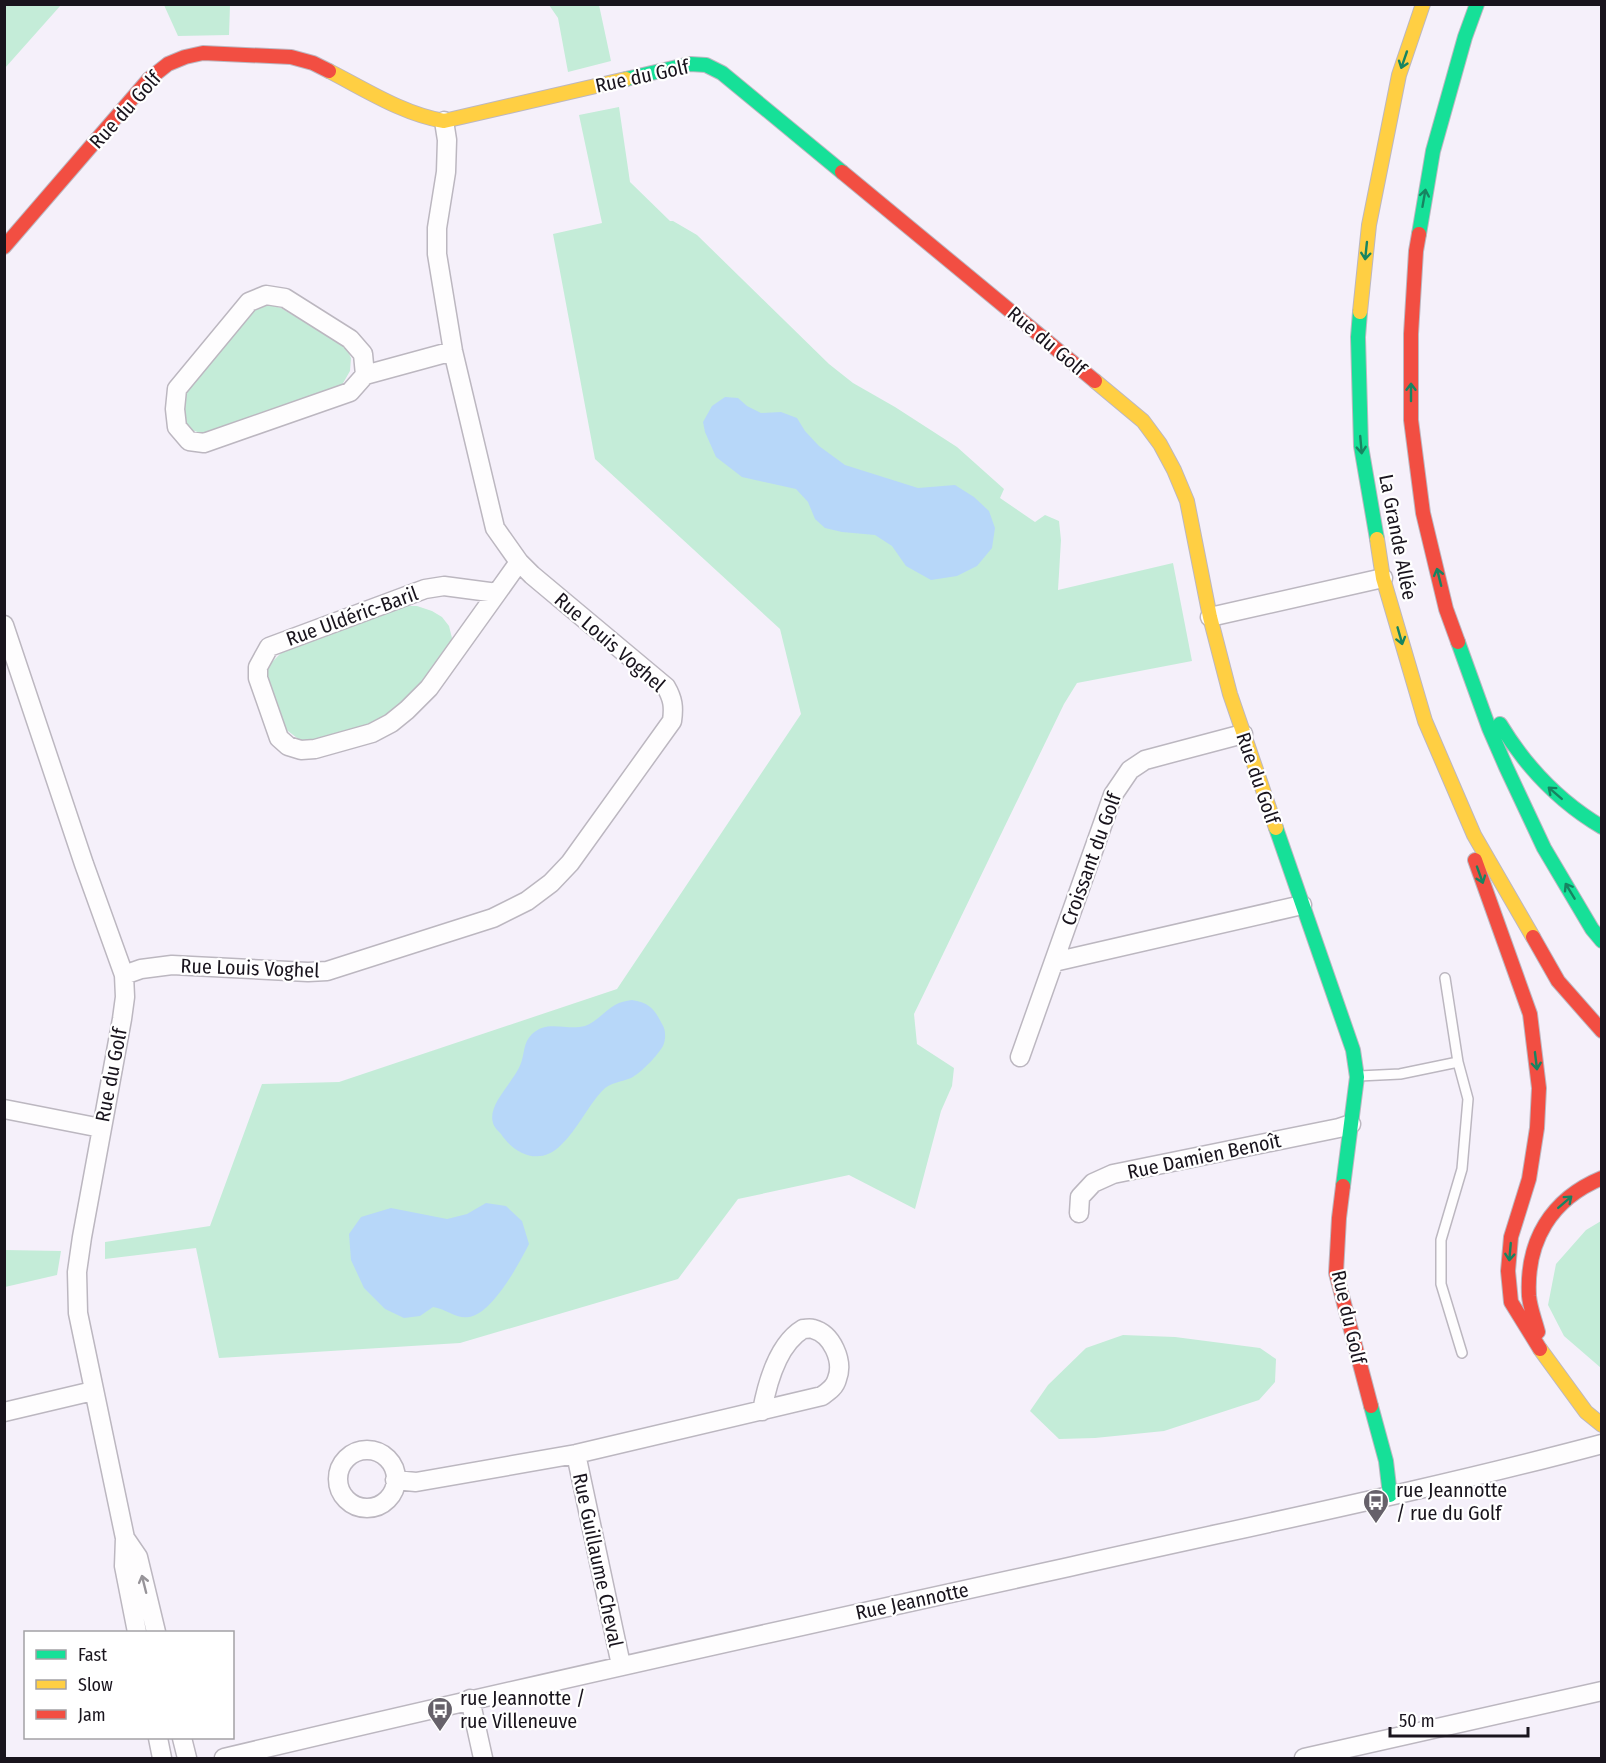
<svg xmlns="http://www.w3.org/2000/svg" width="1606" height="1763" font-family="'Fira Sans Condensed',sans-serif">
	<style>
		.green { fill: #c4ecd8 }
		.water { fill: #b7d7f9 }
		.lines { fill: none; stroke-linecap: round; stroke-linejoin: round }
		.lane-casing { stroke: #bcb7c0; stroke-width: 12 }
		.street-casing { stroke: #bcb7c0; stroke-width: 21 }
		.fast-casing { stroke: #bcb7c0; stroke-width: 16 }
		.slow-casing { stroke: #bcb7c0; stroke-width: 16 }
		.jam-casing { stroke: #bcb7c0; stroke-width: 16 }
		.lane { stroke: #fefdfe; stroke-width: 9 }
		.street { stroke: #fefdfe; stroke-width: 18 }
		.fast { stroke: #16e098; stroke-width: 14 }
		.slow { stroke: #ffcf43; stroke-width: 14 }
		.jam { stroke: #f24e42; stroke-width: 14 }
		.oneway { stroke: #178461 }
		.oneway2 { stroke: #979499 }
		.labels { text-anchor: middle; stroke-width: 4.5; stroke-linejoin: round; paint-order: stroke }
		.street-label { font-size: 20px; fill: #19141d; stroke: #fff }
		.poi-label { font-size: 20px; fill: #19141d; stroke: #fff; text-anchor: start }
	</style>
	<rect width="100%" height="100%" fill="#f5f0fa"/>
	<!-- green -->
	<path class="green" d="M 5,4 L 61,5 L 5,68 L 4,5 Z
		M 164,5 L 230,5 L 229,35 L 178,36 Z
		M 549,5 L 599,5 L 611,61 L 568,72 L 558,18 Z
		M 619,107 L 630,182 L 670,221 L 673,221 L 697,235 L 829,364 L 853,383 L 895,407 L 957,447 L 1004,489 L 1000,498 L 1035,522 L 1045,515 L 1059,521 L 1061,540 L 1058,590 L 1173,563 L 1192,661 L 1077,683 L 1064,704 L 914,1014 L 917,1044 L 954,1068 L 952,1086 L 941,1111 L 915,1209 L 849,1175 L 738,1199 L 678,1279 L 460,1343 L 219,1358 L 196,1248 L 105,1259 L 105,1242 L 210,1226 L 262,1084 L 339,1082 L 617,989 L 801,714 L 780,629 L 595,459 L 553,234 L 602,223 L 579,115 Z
		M 270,305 L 281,308 L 346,347 L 351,358 L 350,371 L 342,385 L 204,434 L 185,428 L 182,404 L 186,392 L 250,310 Z
		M 404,606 L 417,606 L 432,611 L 442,617 L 449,626 L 452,638 L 450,648 L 426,677 L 395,708 L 376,722 L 313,742 L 301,741 L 284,728 L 265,675 L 270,664 L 284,650 Z
		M 1601,1221 L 1601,1368 L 1564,1336 L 1548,1305 L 1556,1264 L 1586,1230 Z
		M 5,1250 L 61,1251 L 57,1275 L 5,1287 Z
		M 1123,1335 L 1175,1337 L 1260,1348 L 1276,1359 L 1275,1382 L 1259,1400 L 1164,1431 L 1095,1438 L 1059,1439 L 1030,1411 L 1048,1385 L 1086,1348 Z"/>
	<!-- water -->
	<path class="water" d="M 725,397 L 738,398 L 747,406 L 761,413 L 781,412 L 797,418 L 805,431 L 819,446 L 845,465 L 918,488 L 955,485 L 974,497 L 989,511 L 995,528 L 992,548 L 977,566 L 957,576 L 931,580 L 906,566 L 892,546 L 875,535 L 842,532 L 825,528 L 815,519 L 808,502 L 796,489 L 742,477 L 716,457 L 705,432 L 703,422 L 712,406 Z
		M 632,1000 C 649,1003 654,1008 662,1024 C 666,1030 666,1039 663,1046 C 658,1055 641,1073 631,1078 C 622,1082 610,1082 602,1091 C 587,1107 578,1129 561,1145 C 541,1166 515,1155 501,1134 C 498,1131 494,1127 493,1123 C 487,1104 515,1081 521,1063 C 525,1052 523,1043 532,1034 C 548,1019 566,1031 585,1026 C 596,1022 605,1011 615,1005 C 620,1002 626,1001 632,1000 Z
		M 486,1203 L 506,1206 L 522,1221 L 529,1244 C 519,1264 492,1314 469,1317 C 456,1319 446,1309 433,1307 L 420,1316 L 404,1318 L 385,1309 L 364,1288 L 351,1260 L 349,1234 L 361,1217 L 391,1208 L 447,1219 L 467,1214 Z"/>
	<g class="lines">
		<defs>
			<path id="lane" d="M 1445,978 L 1458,1062
				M 1359,1076 L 1400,1074 L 1458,1062 L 1468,1099 L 1462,1169 L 1441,1240 L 1441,1284 L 1462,1353"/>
			<path id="street" d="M 365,375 L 350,392 L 204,443 L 189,441 L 177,427 L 175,409 L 177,389 L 249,302 L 266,295 L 285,298 L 350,339 L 363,354 L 365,375 L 453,351
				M 497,593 L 429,688 L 407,710 L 391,723 L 372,733 L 315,749 L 301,750 L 288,746 L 279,738 L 258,678 L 258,667 L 269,647 L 425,589 L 444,586 L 497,593 L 519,562
				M 1210,617 L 1383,578
				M 4,625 L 84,864 L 124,975 L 125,997 L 122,1019 L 82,1237 L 77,1272 L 78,1313 L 125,1538 L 124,1566 L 137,1632
				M 1054,962 L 1302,905
				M 124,975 L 141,969 L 172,965 L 308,972 L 327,971 L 493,918 L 527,901 L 551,883 L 570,863 L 672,721 C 674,707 673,699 666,687 L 532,575 L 519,562 L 495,528 L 453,351 L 437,254 L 437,228 L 446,172 L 447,140 L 444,121
				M 1020,1057 L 1113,795 L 1130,770 L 1145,760 L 1243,734
				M 4,1109 L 101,1128
				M 1079,1213 L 1080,1197 L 1093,1183 L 1113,1174 L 1339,1128 L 1351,1124
				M 4,1412 L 93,1391
				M338 1479a29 29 0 1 1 58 0a29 29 0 1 1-58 0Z
				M 576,1454 L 621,1665
				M 395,1480 L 416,1482 L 576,1454 L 822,1396 C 829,1391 835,1387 837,1379 C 844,1361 832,1334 813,1329 C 810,1328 806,1329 803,1329 C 778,1344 767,1384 762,1411
				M 125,1538 L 138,1557 L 156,1632
				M 470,1699 L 483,1758
				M 158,1738 L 162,1758
				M 182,1738 L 187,1758
				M 224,1758 C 505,1691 786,1629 1069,1567 C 1246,1527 1425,1491 1602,1444
				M 1304,1758 L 1602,1691"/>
			<path id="fast" d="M 626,79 L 690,64 L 706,65 L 722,73 L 842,172
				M 1419,234 L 1433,151 L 1465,37 L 1477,4
				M 1360,312 L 1358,337 L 1361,446 L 1377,539
				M 1458,642 L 1489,728 L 1506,767 L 1544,848 L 1592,929 L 1602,941
				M 1500,724 C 1526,767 1558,801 1602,827
				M 1276,828 L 1353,1050 L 1357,1077 L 1343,1186
				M 1371,1406 L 1386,1461 L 1390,1495"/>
			<path id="slow" d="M 329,71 C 366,90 403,114 444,121 L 626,79
				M 1360,312 L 1369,225 L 1399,75 L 1423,4
				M 1095,381 L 1143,421 L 1160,444 L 1174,470 L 1187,501 L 1210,617 L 1230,694 L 1276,828
				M 1377,539 L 1383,578 L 1425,721 L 1474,835 L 1533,937
				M 1540,1349 L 1586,1412 L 1602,1425"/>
			<path id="jam" d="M 842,172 L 1095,381
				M 1419,234 L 1416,251 L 1411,334 L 1411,420 L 1423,513 L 1446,609 L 1458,642
				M 4,247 L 149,79 L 168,64 L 185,57 L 203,53 L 291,57 L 313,63 L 329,71
				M 1475,860 L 1530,1014 L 1539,1088 L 1537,1128 L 1529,1179 L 1511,1237 L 1508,1271 L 1511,1302 L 1540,1349
				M 1533,937 L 1558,981 L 1602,1031
				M 1343,1186 L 1339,1218 L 1336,1273 L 1371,1406
				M 1538,1332 C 1535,1320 1530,1308 1529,1296 C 1526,1241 1551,1199 1602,1178"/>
		</defs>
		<!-- lane casing -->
		<use href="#lane" class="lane-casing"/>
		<!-- street casing -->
		<use href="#street" class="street-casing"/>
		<!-- fast casing -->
		<use href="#fast" class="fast-casing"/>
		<!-- slow casing -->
		<use href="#slow" class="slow-casing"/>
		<!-- jam casing -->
		<use href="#jam" class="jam-casing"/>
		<!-- lane -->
		<use href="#lane" class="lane"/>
		<!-- street -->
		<use href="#street" class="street"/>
		<!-- fast -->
		<use href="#fast" class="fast"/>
		<!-- slow -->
		<use href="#slow" class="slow"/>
		<!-- jam -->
		<use href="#jam" class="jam"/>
	</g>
	<!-- one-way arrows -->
	<defs><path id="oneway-shaft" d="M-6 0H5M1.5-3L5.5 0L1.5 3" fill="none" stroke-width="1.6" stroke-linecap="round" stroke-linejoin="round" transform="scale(1.5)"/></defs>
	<g class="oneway">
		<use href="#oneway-shaft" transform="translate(1404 60) rotate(109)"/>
		<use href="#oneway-shaft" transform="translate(1424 198) rotate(-80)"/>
		<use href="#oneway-shaft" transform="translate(1366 251) rotate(96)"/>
		<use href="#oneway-shaft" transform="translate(1411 392) rotate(-90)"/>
		<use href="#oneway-shaft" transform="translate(1361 445) rotate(85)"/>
		<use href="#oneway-shaft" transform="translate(1439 577) rotate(-104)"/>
		<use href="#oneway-shaft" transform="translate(1400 636) rotate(74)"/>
		<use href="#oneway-shaft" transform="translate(1555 793) rotate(-139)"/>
		<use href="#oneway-shaft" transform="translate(1480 875) rotate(70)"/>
		<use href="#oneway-shaft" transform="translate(1570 891) rotate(-121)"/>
		<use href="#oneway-shaft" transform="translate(1536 1061) rotate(83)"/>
		<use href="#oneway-shaft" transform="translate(1565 1202) rotate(-41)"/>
		<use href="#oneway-shaft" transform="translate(1510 1252) rotate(95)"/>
	</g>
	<use class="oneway2" href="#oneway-shaft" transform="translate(144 1584) rotate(-104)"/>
	<!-- icons -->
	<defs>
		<symbol id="bus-pin" viewBox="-11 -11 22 30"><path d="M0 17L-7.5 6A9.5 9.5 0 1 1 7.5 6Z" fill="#66616a" stroke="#fff"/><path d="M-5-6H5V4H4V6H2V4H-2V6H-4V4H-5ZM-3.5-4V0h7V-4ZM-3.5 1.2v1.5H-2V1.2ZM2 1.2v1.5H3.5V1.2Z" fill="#fff"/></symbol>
	</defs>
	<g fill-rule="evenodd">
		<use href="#bus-pin" x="1361" y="1487" width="30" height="40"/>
		<use href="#bus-pin" x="425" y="1695" width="30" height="40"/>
	</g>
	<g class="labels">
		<!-- street labels -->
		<g class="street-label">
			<text transform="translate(642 76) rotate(-12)" y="7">Rue du Golf</text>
			<text transform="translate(125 110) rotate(-48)" y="7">Rue du Golf</text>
			<text transform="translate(1047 341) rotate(40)" y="7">Rue du Golf</text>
			<text transform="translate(1398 537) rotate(79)" y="7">La Grande Allée</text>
			<text transform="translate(352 616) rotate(-20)" y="7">Rue Uldéric-Baril</text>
			<text transform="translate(610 642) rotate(41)" y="7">Rue Louis Voghel</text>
			<text transform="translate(1258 778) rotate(71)" y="7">Rue du Golf</text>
			<text transform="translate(1091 859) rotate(-70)" y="7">Croissant du Golf</text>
			<text transform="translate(250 968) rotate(2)" y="7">Rue Louis Voghel</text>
			<text transform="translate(111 1075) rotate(-79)" y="7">Rue du Golf</text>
			<text transform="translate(1204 1156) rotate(-12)" y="7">Rue Damien Benoît</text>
			<text transform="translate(1349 1317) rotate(77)" y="7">Rue du Golf</text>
			<text transform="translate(598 1560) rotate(78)" y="7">Rue Guillaume Cheval</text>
			<text transform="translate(912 1601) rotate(-12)" y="7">Rue Jeannotte</text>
		</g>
		<!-- poi labels -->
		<g class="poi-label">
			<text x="1396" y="1497">rue Jeannotte<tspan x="1396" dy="23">/ rue du Golf</tspan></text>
			<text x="460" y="1705">rue Jeannotte /<tspan x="460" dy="23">rue Villeneuve</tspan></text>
		</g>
	</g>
	<!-- border -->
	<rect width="1606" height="1763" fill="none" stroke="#19141d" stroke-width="12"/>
	<!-- legend -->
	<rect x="24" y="1631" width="210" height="108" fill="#ffffff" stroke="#a3a1a5" stroke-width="1.5"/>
	<rect x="36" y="1650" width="30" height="9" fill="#16e098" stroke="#a3a1a5" stroke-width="1.5"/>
	<text x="78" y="1661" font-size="18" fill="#19141d">Fast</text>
	<rect x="36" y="1680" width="30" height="9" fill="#ffcf43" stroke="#a3a1a5" stroke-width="1.5"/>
	<text x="78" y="1691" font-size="18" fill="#19141d">Slow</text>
	<rect x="36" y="1710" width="30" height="9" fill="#f24e42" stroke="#a3a1a5" stroke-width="1.5"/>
	<text x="78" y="1721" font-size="18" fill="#19141d">Jam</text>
	<!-- scale -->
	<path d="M1390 1727v9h138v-9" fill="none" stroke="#19141d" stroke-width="3"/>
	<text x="1399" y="1727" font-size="18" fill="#19141d" stroke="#ffffff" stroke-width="4.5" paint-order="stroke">50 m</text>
</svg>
